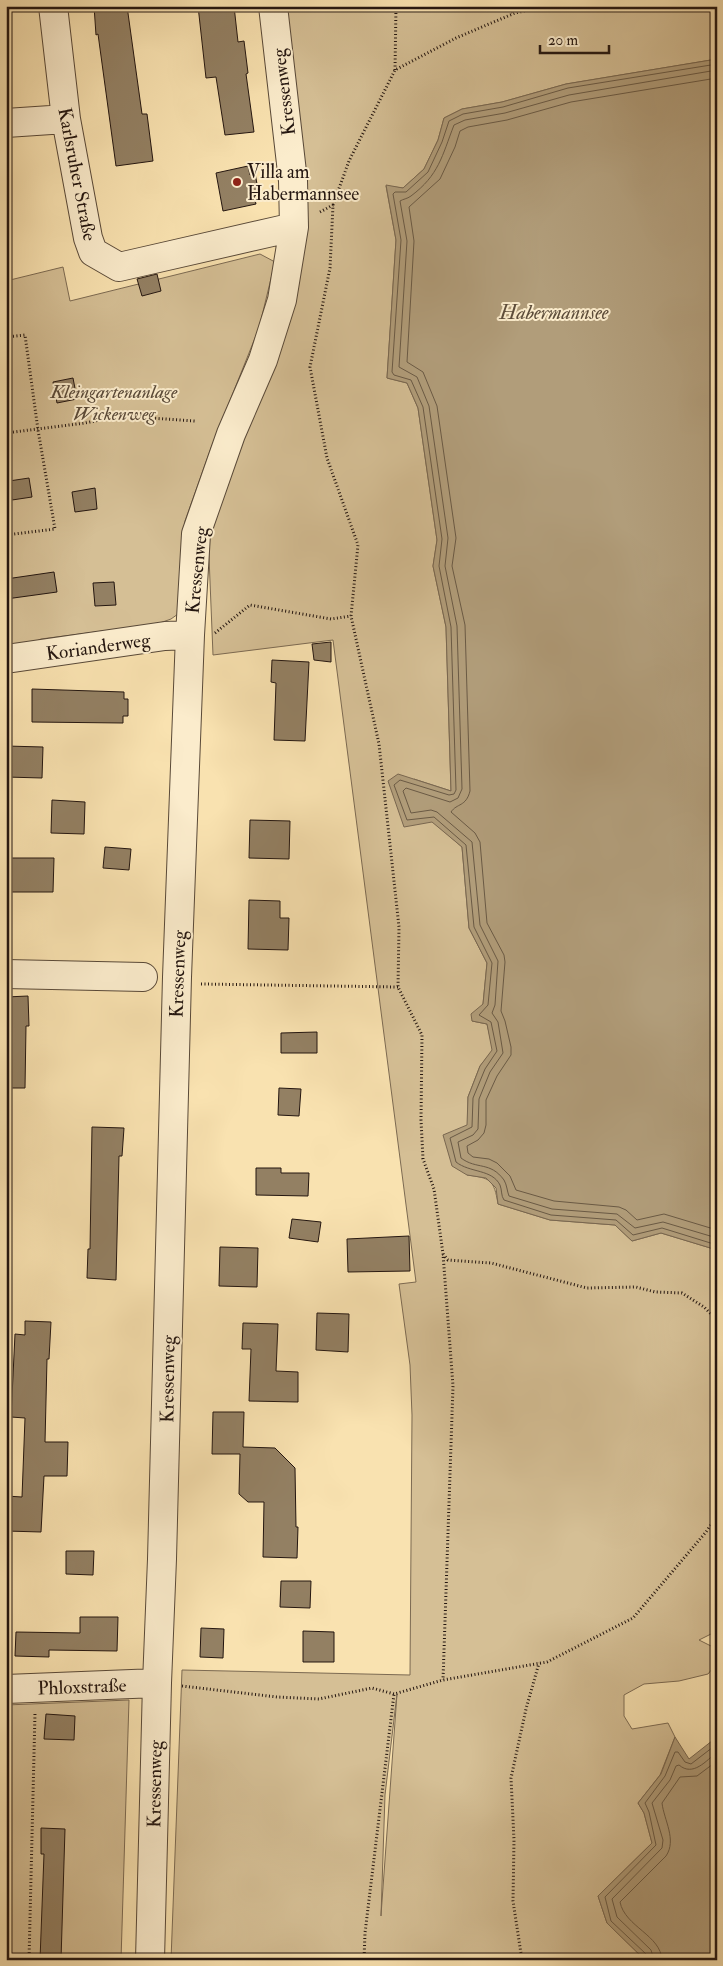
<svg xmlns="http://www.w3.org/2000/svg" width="723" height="1966" font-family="'IM FELL Double Pica',serif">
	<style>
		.green { fill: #d5bf95; stroke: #7c6a52; fill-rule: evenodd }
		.water { fill: #b19d7a; stroke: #796750 }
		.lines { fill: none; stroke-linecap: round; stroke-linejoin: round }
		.shore { stroke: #6a5a45; stroke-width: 1 }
		.building { fill: #938063; stroke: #241610 }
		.minor-casing { stroke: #594938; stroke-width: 30 }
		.path { stroke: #241610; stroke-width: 3; stroke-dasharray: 1 2.5; stroke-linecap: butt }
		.minor { stroke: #fbeccc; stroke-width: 28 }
		.poi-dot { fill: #8f2418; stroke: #fbeccc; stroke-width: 2 }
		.labels { text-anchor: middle; stroke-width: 4; stroke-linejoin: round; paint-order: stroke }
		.street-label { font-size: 19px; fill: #241610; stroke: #fbeccc }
		.poi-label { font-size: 19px; fill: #241610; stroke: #fbeccc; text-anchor: start }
		.park-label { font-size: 19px; font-style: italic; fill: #594938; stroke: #fbeccc }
		.water-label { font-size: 20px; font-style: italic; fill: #5c4c3a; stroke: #fbeccc }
	</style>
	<rect width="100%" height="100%" fill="#f9e2b0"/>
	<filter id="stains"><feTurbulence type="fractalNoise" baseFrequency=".004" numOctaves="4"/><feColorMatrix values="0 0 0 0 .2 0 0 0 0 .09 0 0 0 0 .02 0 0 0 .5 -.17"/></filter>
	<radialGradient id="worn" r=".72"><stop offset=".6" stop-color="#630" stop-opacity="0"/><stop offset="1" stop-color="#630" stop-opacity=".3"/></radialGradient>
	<!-- green -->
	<path class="green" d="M 284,6 L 717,6 L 717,59 L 566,84 L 502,102 L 462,109 L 444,118 L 438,140 L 424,169 L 403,188 L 386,186 L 396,240 L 387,378 L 407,383 L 418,408 L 437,540 L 433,566 L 446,627 L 451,791 L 414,779 L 432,821 L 462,847 L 469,928 L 487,963 L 483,1004 L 472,1021 L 487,1024 L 493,1050 L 480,1066 L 468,1097 L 467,1175 C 490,1178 494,1179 498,1204 L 550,1220 L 615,1225 L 632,1241 L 661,1233 L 717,1250 L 717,1631 L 699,1640 L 717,1649 L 717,1663 L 708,1674 L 679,1681 L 644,1684 L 624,1695 L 624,1716 L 632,1729 L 668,1723 L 675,1737 L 660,1775 L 638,1803 L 644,1813 L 652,1843 L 598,1896 L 607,1923 L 645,1960 L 171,1960 L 182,1670 L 410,1675 L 412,1415 L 410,1365 L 399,1284 L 416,1282 L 333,640 L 213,655 L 208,532 L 296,293 ZM 397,1694 L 381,1915 L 381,1916 L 385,1795 Z
		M 260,254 L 275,262 L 259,328 L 211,448 L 185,521 L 178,614 L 171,619 L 157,624 L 41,639 L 22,648 L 6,651 L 6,281 L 63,267 L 70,301 Z
		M 129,1700 L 121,1960 L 6,1960 L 6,1705 Z"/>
	<!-- water -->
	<path class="water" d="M 717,59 L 717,1250 L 661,1233 L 632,1241 L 615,1225 L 550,1220 L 498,1204 L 496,1188 L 486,1178 L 467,1175 L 452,1166 L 443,1135 L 467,1125 L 468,1097 L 480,1066 L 492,1050 L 487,1024 L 472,1021 L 471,1014 L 483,1004 L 487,963 L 469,928 L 462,847 L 432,822 L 404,827 L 388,781 L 398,774 L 451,791 L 446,627 L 433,566 L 437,540 L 418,408 L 407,383 L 387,378 L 396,240 L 386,185 L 403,188 L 424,169 L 438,140 L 444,118 L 462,109 L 502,102 L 566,84 Z
		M 675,1737 L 689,1759 L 717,1737 L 717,1948 L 704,1960 L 645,1960 L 607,1923 L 598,1896 L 652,1843 L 644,1813 L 638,1803 L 661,1774 Z"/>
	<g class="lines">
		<!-- shore -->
		<path class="shore" d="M 717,64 L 568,88 L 503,107 L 463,114 L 449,121 L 442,142 L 428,172 L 406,192 L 395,192 L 393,194 L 401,240 L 392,372 L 394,375 L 411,380 L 423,407 L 442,539 L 439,566 L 451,627 L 456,790 L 454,794 L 449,795 L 400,780 L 394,785 L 407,820 L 434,817 L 466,845 L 474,927 L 492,963 L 488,1005 L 479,1015 L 491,1022 L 497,1051 L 485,1069 L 473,1098 L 472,1127 L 450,1138 L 456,1162 C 470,1173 492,1169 500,1185 C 502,1190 501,1196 504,1200 L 551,1215 L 616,1220 L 633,1235 L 662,1228 L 717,1245
			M 717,70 L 569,95 L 505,113 L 465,120 L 454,125 C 442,156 439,175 411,196 C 407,199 403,199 400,201 L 407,241 L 399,367 L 417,377 L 429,406 L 448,538 L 445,566 L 457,626 L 462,789 L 458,798 L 450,802 L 406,788 L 403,791 L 411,813 L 431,810 L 437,812 L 472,842 L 480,925 L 498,961 L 495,1005 L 492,1013 L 498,1022 L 503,1053 L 490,1072 L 479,1099 L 478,1129 L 473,1135 L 458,1142 L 461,1158 C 477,1170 490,1161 504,1180 C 507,1185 507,1191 509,1196 L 552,1209 L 617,1214 L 635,1228 L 663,1222 L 717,1238
			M 717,78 L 571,102 L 507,120 L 468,127 L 460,131 L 455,147 L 440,179 L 409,207 L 414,241 L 407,362 L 423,372 L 437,406 L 456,538 L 452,566 L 465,625 L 470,791 C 466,807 457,803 451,812 L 475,833 L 480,842 L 487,923 L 504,955 L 505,962 L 501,1011 L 505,1021 L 511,1047 L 511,1055 L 497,1076 L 486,1100 L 486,1125 L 484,1133 L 478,1140 L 467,1146 L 468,1153 L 473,1157 L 489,1159 L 497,1163 L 510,1176 L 516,1190 L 554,1201 L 619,1207 L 626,1210 L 637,1220 L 664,1214 L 717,1230
			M 648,1960 L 646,1954 L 611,1921 L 605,1897 L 656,1845 L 649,1812 L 645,1803 L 665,1776 L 675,1752 L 678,1752 L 685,1762 L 691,1764 L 717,1744
			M 654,1960 L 651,1950 L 617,1917 L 612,1899 L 662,1848 L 663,1840 L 652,1803 L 670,1780 L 676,1766 L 679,1765 C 693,1777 706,1761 717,1752
			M 662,1960 C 661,1935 625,1927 620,1902 L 666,1856 C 677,1840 664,1820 662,1803 L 680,1777 L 697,1776 L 717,1761"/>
	</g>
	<!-- building -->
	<path class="building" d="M 94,6 L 127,6 L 142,114 L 147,114 L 153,161 L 116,166 L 98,34 L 96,35 Z
		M 198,6 L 234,6 L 238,42 L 244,41 L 248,73 L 246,74 L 254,132 L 225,135 L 216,77 L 206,78 Z
		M 248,166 L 250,175 L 255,173 L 259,195 L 254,196 L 256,204 L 223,211 L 216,173 Z
		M 157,274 L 161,291 L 142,296 L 137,279 Z
		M 73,378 L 77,399 L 57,403 L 53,382 Z
		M 29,478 L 32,497 L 12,500 L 9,481 Z
		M 95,488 L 97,509 L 75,512 L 72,492 Z
		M 54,572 L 57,592 L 6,599 L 6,579 Z
		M 114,582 L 116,605 L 95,606 L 93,583 Z
		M 331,642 L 331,662 L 314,660 L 312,644 Z
		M 272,660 L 309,662 L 305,741 L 274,740 L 276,683 L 271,682 Z
		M 32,689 L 124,692 L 124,699 L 128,699 L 128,716 L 123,716 L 123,723 L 32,722 Z
		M 6,746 L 43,747 L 42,778 L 6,777 Z
		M 52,800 L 85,802 L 84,834 L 51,833 Z
		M 250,820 L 290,821 L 289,859 L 249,858 Z
		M 105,847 L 131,849 L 129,870 L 103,868 Z
		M 10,858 L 54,858 L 53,892 L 10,892 Z
		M 249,900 L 280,901 L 280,918 L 289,918 L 288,950 L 248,949 Z
		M 28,996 L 29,1026 L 26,1026 L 25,1088 L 6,1088 L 6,997 Z
		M 317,1032 L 317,1053 L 281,1053 L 281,1033 Z
		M 279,1088 L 301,1089 L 299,1116 L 278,1115 Z
		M 92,1127 L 124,1128 L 122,1156 L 119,1156 L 116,1280 L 87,1278 L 88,1249 L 90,1249 Z
		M 256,1168 L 281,1168 L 281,1173 L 309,1173 L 308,1196 L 256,1195 Z
		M 292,1219 L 321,1222 L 318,1242 L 289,1238 Z
		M 409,1236 L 410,1271 L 348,1272 L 347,1239 Z
		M 220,1247 L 258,1248 L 257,1287 L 219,1286 Z
		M 317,1313 L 349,1314 L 348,1352 L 316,1350 Z
		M 25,1321 L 51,1322 L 49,1359 L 47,1359 L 45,1442 L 68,1442 L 67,1476 L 44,1476 L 41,1532 L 6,1531 L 6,1496 L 22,1497 L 25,1418 L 11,1417 L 15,1334 L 25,1335 Z
		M 243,1323 L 278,1324 L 276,1371 L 298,1372 L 298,1402 L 249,1401 L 251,1349 L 242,1349 Z
		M 213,1412 L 244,1412 L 243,1447 L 275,1448 L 295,1468 L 296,1527 L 298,1527 L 297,1558 L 263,1557 L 264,1502 L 248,1502 L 239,1494 L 240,1454 L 212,1454 Z
		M 66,1551 L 94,1551 L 93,1575 L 66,1574 Z
		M 281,1581 L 311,1581 L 310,1608 L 280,1607 Z
		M 80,1617 L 118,1617 L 117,1651 L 49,1650 L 49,1657 L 15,1656 L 16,1632 L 80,1633 Z
		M 201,1628 L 224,1629 L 223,1658 L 200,1657 Z
		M 303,1631 L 334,1632 L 334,1662 L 303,1662 Z
		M 46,1714 L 75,1716 L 74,1740 L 44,1739 Z
		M 41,1828 L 65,1829 L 61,1960 L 40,1960 L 44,1854 L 41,1854 Z"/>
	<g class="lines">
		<defs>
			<path id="minor" d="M 53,6 L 66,119 L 88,238 L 93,252 L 119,267 L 294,227
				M 6,123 L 66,119
				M 6,659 L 165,636 L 190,635
				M 6,974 L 143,977
				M 6,1689 L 157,1683
				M 150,1960 L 157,1683 L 162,1559 L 177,977 L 190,635 L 196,534 L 231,434 L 263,360 L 282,300 L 294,227 L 293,181 L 273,6"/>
		</defs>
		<!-- minor casing -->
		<use href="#minor" class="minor-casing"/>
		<!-- path -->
		<path class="path" d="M 503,6 L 514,13
			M 395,70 L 396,6
			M 333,205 L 349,161 L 395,70 L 456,38 L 515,13 L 547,6
			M 320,212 L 333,205 L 330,268 L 310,367 L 327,458 L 358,545 L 351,616 L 379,744 L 399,927 L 398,987 L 422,1035 L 421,1120 L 423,1159 L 434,1189 L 443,1254 L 453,1386 L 443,1680
			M 6,337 L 25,335 L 38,430 L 55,529 L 6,535
			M 6,433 L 85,423 L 120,416 L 195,421
			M 215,633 L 250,605 L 331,619 L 351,616
			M 201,984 L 398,987
			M 443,1254 L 448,1260 L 491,1263 L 587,1288 L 636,1287 L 655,1292 L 682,1293 L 704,1307 L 717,1320
			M 182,1686 L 277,1697 L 319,1699 L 372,1688 L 394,1694 L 443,1680 L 547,1662 L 633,1618 L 706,1532 L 717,1516
			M 29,1960 L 35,1713
			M 364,1960 L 365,1933 L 394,1694
			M 522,1960 L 513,1901 L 514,1840 L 511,1778 L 526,1709 L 539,1663"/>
		<!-- minor -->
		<use href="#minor" class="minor"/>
	</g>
	<!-- markers -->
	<circle class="poi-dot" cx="237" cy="182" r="5"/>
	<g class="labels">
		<!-- street labels -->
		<g class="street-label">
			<text transform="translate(283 92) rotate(-97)" y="7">Kressenweg</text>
			<text transform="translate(78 174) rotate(79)" y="7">Karlsruher Straße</text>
			<text transform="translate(196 570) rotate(-84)" y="7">Kressenweg</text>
			<text transform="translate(98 646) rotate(-8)" y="7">Korianderweg</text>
			<text transform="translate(177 974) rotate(-88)" y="7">Kressenweg</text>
			<text transform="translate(167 1379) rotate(-89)" y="7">Kressenweg</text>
			<text transform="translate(82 1686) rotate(-2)" y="7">Phloxstraße</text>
			<text transform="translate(154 1784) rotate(-89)" y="7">Kressenweg</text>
		</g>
		<!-- poi labels -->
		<g class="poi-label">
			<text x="247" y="178">Villa am<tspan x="247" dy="22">Habermannsee</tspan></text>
		</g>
		<!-- park labels -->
		<g class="park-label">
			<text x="114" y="398">Kleingartenanlage<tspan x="114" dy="22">Wickenweg</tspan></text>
		</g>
		<!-- water labels -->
		<g class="water-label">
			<text x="554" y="319">Habermannsee</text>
		</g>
	</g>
	<!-- margin -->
	<rect width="723" height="1966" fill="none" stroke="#f9e2b0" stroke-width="25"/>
	<rect x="8" y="8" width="708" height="1951" fill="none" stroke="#241610" stroke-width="2.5"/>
	<rect x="12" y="12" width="698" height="1941" fill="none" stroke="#241610"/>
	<!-- scale -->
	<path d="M540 45v8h69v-8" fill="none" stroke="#241610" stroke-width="2.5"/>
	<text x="548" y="45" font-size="15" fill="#241610" stroke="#fbeccc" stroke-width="4" paint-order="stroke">20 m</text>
	<rect width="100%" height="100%" filter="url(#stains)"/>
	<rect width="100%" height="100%" fill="url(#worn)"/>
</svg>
